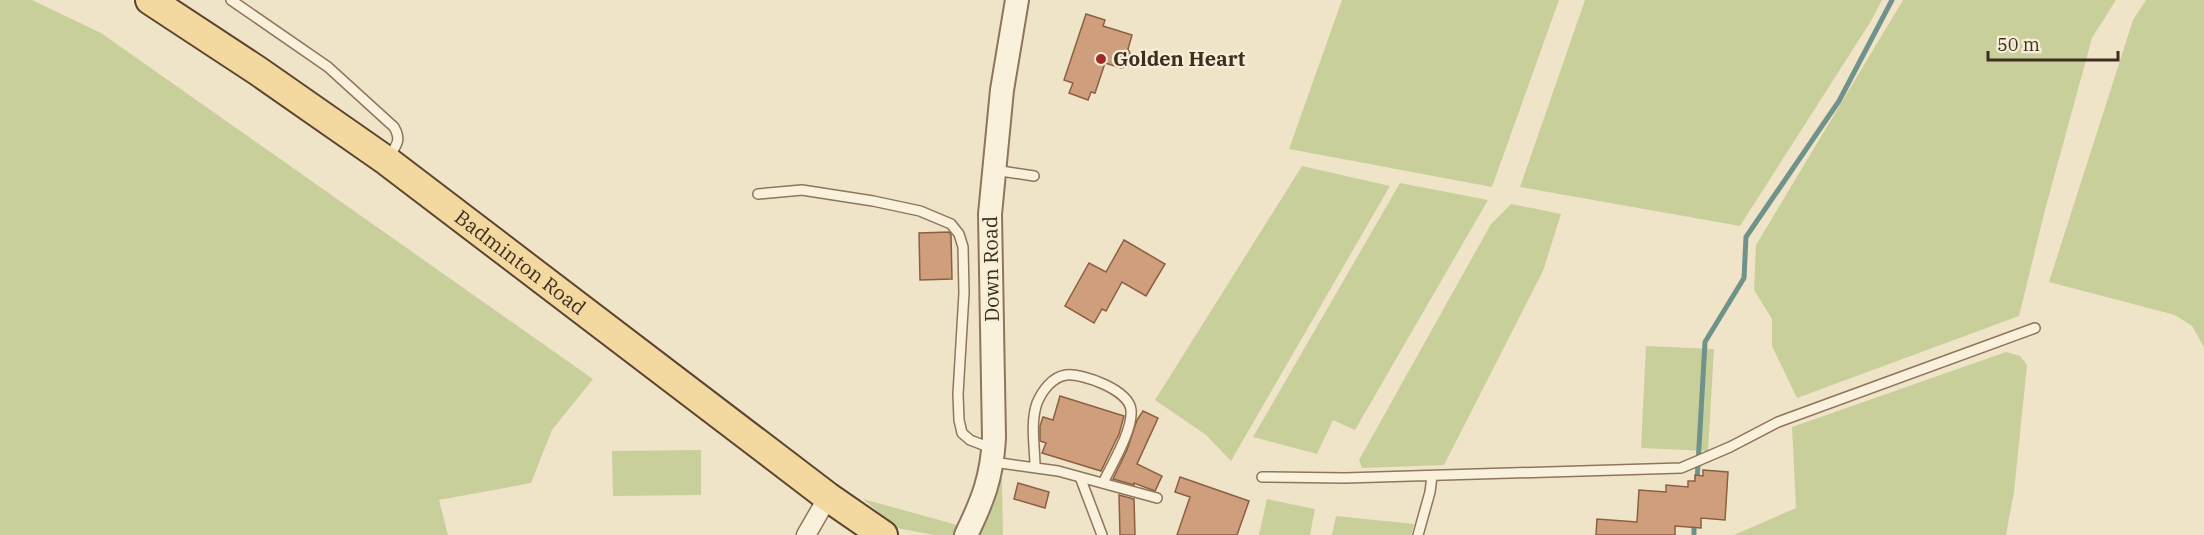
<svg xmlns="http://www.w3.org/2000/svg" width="2204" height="535" font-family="'IBM Plex Serif',serif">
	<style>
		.green { fill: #c9cf9b }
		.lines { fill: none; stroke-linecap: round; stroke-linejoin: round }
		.stream { stroke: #6f938a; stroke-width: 5 }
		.building { fill: #cf9f7d; stroke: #8d5f41; stroke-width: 1.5 }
		.service-casing { stroke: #8d765c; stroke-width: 12 }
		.minor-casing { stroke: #8d765c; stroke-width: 21 }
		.tertiary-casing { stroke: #8d765c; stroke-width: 26 }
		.primary-casing { stroke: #5b4430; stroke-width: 32 }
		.service { stroke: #faf1dc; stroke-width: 9 }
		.minor { stroke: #faf1dc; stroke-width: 18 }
		.tertiary { stroke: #faf1dc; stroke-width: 22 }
		.primary { stroke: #f3d9a0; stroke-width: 28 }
		.poi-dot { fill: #9e2a2b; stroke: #f7eed8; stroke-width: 2 }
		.labels { text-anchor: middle; stroke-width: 4.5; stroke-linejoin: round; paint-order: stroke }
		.poi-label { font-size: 20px; font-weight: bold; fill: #3d2e20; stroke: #f7eed8; text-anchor: start }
		.street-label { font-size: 20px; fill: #3d2e20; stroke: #f7eed8 }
	</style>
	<rect width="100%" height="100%" fill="#f0e4c8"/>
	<!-- green -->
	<path class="green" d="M 0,0 L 32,0 L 101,33 L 593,379 L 552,430 L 531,483 L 439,500 L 448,535 L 0,535 Z
		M 1342,0 L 1559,0 L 1492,187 L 1289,149 Z
		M 1585,0 L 1882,0 L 1871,21 L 1740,226 L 1520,187 Z
		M 1903,0 L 2116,0 L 2092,38 L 2045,210 L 2019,316 L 1797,398 L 1772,346 L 1772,319 L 1754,290 L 1756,245 Z
		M 2146,0 L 2204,0 L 2204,347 L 2192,326 L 2175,315 L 2049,282 L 2133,20 Z
		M 1302,166 L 1390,186 L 1231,461 L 1206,435 L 1155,400 Z
		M 1400,183 L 1488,200 L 1355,430 L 1333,420 L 1317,454 L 1253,437 Z
		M 1511,204 L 1561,214 L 1543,271 L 1444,465 L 1362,468 L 1359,460 L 1491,224 Z
		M 1646,346 L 1714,349 L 1708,451 L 1641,448 Z
		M 2006,352 L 2020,356 L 2027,365 L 2014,492 L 2006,535 L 1734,535 L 1796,508 L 1792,427 Z
		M 701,450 L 701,495 L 613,496 L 612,451 Z
		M 1000,475 L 1002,480 L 1003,535 L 979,535 Z
		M 863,499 L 961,526 L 956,535 L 934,535 L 897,528 Z
		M 1267,499 L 1315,509 L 1310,535 L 1259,535 Z
		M 1336,516 L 1414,524 L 1411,535 L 1332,535 Z"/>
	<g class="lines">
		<!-- stream -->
		<path class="stream" d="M 1697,482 L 1705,342 L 1744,278 L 1746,237 L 1839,101 L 1892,0
			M 1694,535 L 1694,522"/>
	</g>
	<!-- building -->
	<path class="building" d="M 1086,14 L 1105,20 L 1103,26 L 1132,35 L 1128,49 L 1131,55 L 1128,66 L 1121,68 L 1105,63 L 1095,93 L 1091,92 L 1088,100 L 1069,93 L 1073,83 L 1064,80 Z
		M 949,232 L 951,235 L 952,279 L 920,280 L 919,233 Z
		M 1124,240 L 1165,264 L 1146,296 L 1122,282 L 1106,311 L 1102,309 L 1094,323 L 1065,306 L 1089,263 L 1106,272 Z
		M 1060,396 L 1124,416 L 1119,434 L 1101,471 L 1042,453 L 1046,443 L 1040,441 L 1040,426 L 1043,417 L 1053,420 Z
		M 1143,411 L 1158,418 L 1137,464 L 1162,476 L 1155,491 L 1134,483 L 1134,485 L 1113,479 L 1127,450 L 1137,420 Z
		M 1703,470 L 1728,472 L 1725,520 L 1701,518 L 1701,528 L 1675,526 L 1675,535 L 1596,535 L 1597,519 L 1637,522 L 1639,490 L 1666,492 L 1666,485 L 1688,487 L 1688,481 L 1695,481 L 1695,475 L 1703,476 Z
		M 1180,477 L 1249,501 L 1237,535 L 1177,535 L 1190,497 L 1175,492 Z
		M 1018,483 L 1049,492 L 1045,508 L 1014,499 Z
		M 1119,495 L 1134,499 L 1135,535 L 1120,535 Z"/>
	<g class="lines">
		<defs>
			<path id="service" d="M 231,0 L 328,67 L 394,127 C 402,141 396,145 389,157
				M 994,170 L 1034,176
				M 758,194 L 802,190 L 873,201 L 920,211 L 951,224 L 959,234 L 963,247 L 964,293 L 958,394 L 959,420 L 962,433 L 970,440 L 991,448
				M 993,462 L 1058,471 L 1157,498
				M 1035,467 C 1035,447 1030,423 1037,403 C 1042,391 1052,377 1066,375 C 1083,373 1129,390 1131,410 C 1133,430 1112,464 1103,483
				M 1080,477 L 1102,535
				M 1262,477 L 1345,478 L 1681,468 L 1730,447 L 1778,422 L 2035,328
				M 1418,535 L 1430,492 L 1432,476"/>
			<path id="minor" d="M 806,535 L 828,497"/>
			<path id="tertiary" d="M 966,535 C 983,500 992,477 994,438 L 990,214 L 1002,90 L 1017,0"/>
			<g id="primary">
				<path id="s1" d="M 150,0 L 258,71 L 387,161 L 828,497 L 883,535"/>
			</g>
		</defs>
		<!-- service casing -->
		<use href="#service" class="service-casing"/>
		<!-- minor casing -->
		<use href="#minor" class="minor-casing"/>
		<!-- tertiary casing -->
		<use href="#tertiary" class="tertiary-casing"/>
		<!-- primary casing -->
		<use href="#primary" class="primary-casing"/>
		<!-- service -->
		<use href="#service" class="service"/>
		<!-- minor -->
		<use href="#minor" class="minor"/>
		<!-- tertiary -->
		<use href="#tertiary" class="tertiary"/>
		<!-- primary -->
		<use href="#primary" class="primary"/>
	</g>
	<!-- markers -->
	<circle class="poi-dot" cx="1101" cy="59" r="6"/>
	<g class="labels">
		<!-- poi labels -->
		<g class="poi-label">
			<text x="1113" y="66">Golden Heart</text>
		</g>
		<!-- street labels -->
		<g class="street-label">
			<text dy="7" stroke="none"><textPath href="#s1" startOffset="454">Badminton Road</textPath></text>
			<text transform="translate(991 269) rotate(-91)" y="7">Down Road</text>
		</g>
	</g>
	<!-- scale -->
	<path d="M1988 51v9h130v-9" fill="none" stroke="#3d2e20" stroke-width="3"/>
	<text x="1997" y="51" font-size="18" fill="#3d2e20" stroke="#f7eed8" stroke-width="4.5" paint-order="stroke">50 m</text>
</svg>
